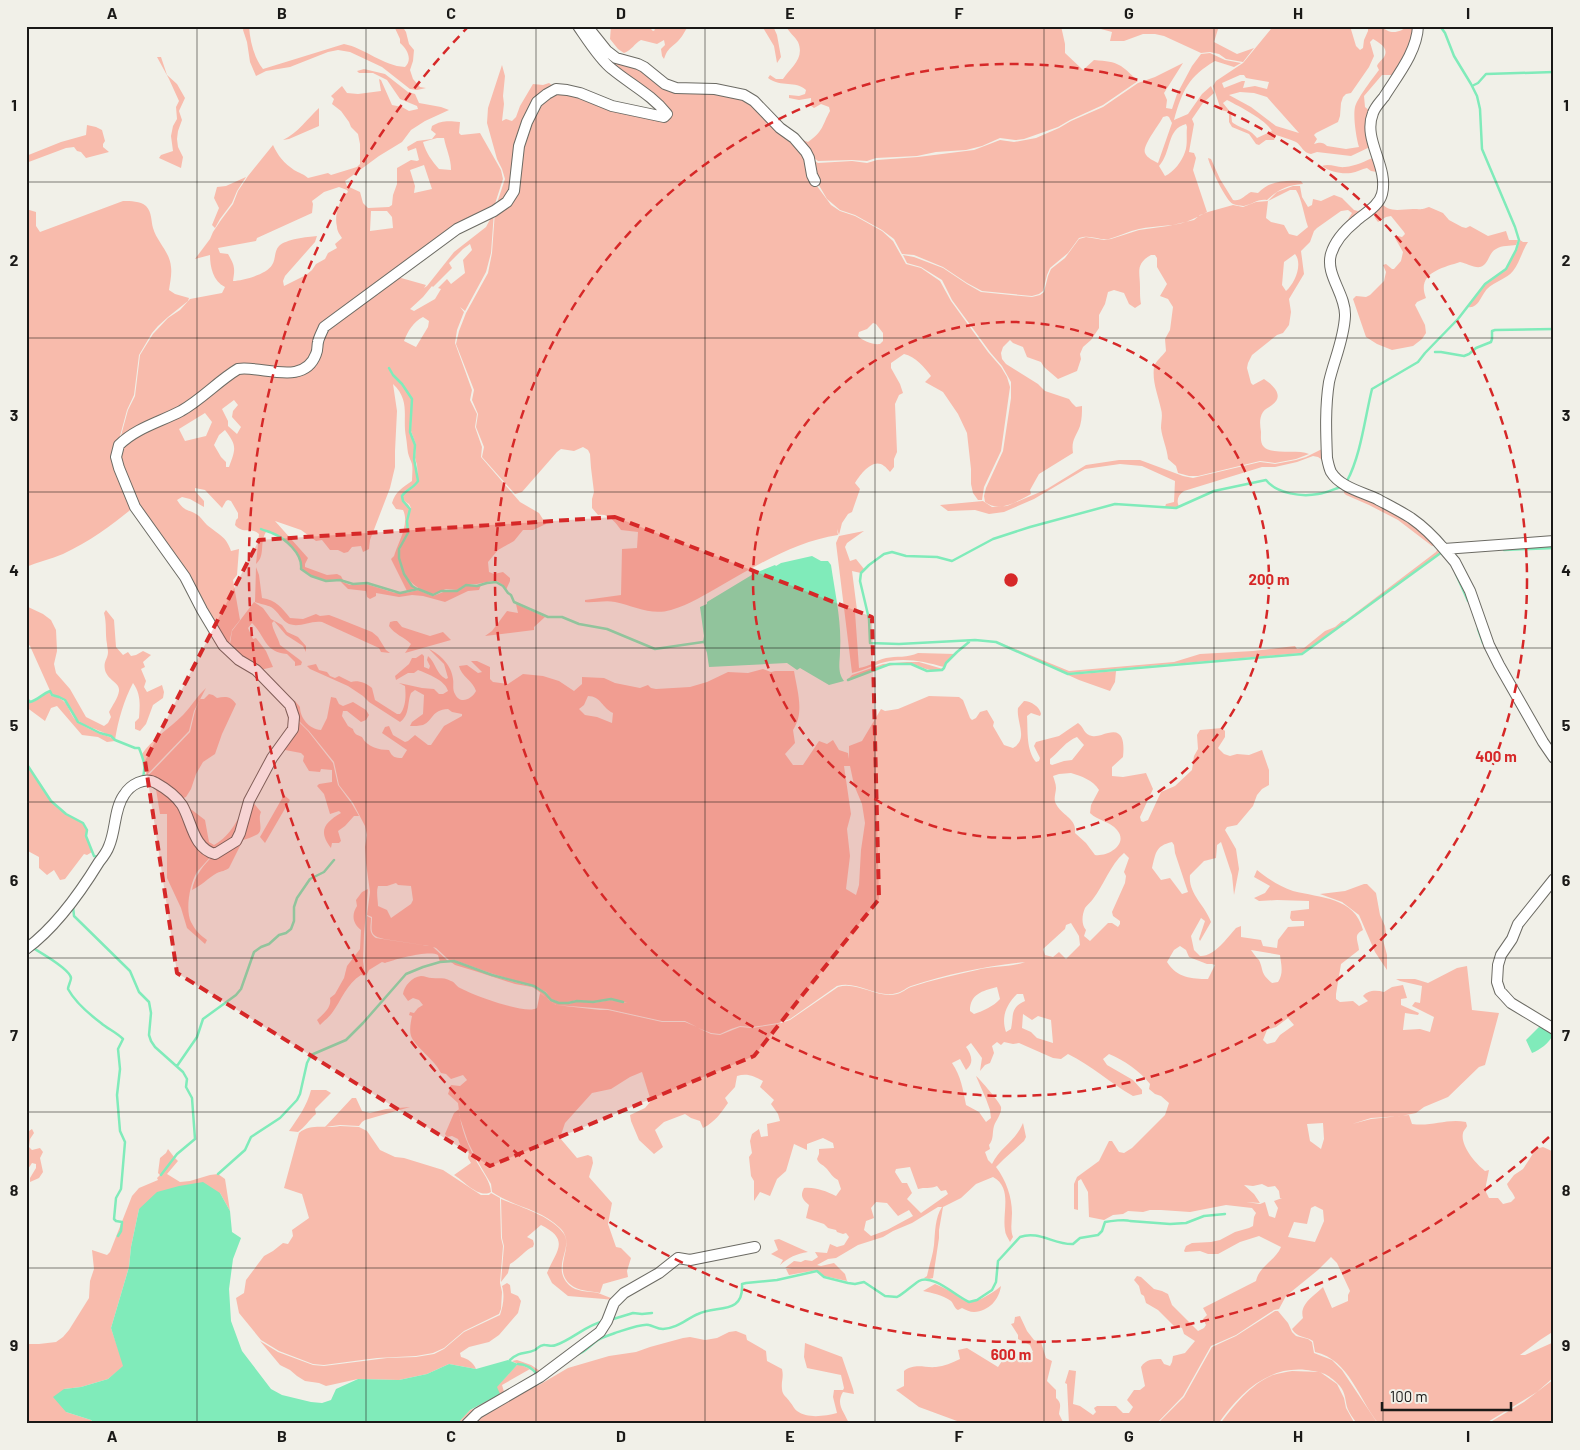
<svg xmlns="http://www.w3.org/2000/svg" width="1580" height="1450" font-family="Barlow,sans-serif">
	<style>
		.green { fill: #f8bbac; fill-rule: evenodd }
		.water { fill: #80ebba }
		.lines { fill: none; stroke-linecap: round; stroke-linejoin: round }
		.stream { stroke: #80ebba; stroke-width: 2.5 }
		.minor-casing { stroke: #6c6b64; stroke-width: 12 }
		.minor { stroke: #fff; stroke-width: 10 }
		.marked { fill: #d62828; fill-opacity: 0.2; stroke: #d62828; stroke-width: 4; stroke-dasharray: 10 6; stroke-linejoin: round }
		.grid { fill: none; stroke: #1a1917; stroke-width: 1; stroke-opacity: 0.55 }
		.ring { fill: none; stroke: #d62828; stroke-width: 2.5; stroke-dasharray: 9 6 }
		.centre { fill: #d62828; stroke: #f1f0e8; stroke-width: 2.5 }
		.ring-label { font-size: 15px; text-anchor: middle; font-weight: bold; fill: #d62828; stroke: #f1f0e8; stroke-width: 4.5; stroke-linejoin: round; paint-order: stroke }
		.neatline { fill: none; stroke: #1a1917; stroke-width: 2 }
		.grid-label { font-size: 16px; text-anchor: middle; font-weight: bold; fill: #1a1917 }
	</style>
	<rect width="100%" height="100%" fill="#f1f0e8"/>
	<!-- green -->
	<path class="green" d="M 244,26 L 249,26 C 250,41 254,58 263,69 L 344,44 C 365,48 383,66 405,67 C 413,59 407,49 400,43 L 400,39 L 394,26 L 402,26 L 406,32 L 409,44 L 414,50 L 413,61 L 410,70 L 413,79 L 420,87 L 426,88 L 417,90 L 410,89 L 382,67 L 350,52 L 338,50 L 328,52 L 290,67 L 266,71 L 256,76 L 250,62 L 247,42 L 243,30 Z
		M 611,26 L 648,26 L 653,31 L 655,30 L 652,26 L 688,26 C 685,31 681,39 676,43 C 669,49 667,50 664,59 L 662,56 L 661,49 L 665,45 L 664,40 L 657,44 L 641,40 C 634,44 632,50 624,53 L 618,49 L 610,39 Z
		M 762,26 L 773,26 L 777,35 L 781,57 L 777,63 L 774,46 Z
		M 786,26 L 1061,26 L 1065,44 L 1065,53 L 1083,70 L 1094,60 C 1120,62 1120,64 1138,81 L 1103,105 L 1070,120 L 1058,127 L 1024,139 L 1015,140 L 1000,138 L 982,146 L 966,150 L 936,152 L 917,156 L 876,158 L 867,161 L 852,160 L 818,161 L 806,152 L 795,137 L 808,142 C 824,131 822,125 830,111 L 829,107 L 821,104 L 814,108 L 810,105 L 811,100 L 811,98 L 799,100 L 789,98 L 789,95 L 799,96 L 805,94 L 806,90 C 795,80 782,88 768,78 L 770,75 L 776,79 L 783,79 C 791,67 805,59 798,42 C 795,36 789,33 786,26 Z
		M 1090,26 L 1219,26 L 1214,42 L 1237,54 L 1254,48 L 1243,62 L 1226,59 L 1219,54 L 1210,52 L 1201,53 L 1164,36 L 1155,34 L 1143,34 L 1124,41 L 1110,41 L 1112,32 Z
		M 1271,26 L 1350,26 L 1356,46 L 1360,50 L 1363,48 L 1364,40 L 1368,31 L 1368,26 L 1382,26 C 1388,35 1401,33 1407,26 L 1416,26 L 1416,32 L 1395,75 L 1382,75 L 1364,96 L 1365,107 L 1371,112 L 1372,146 L 1351,156 L 1317,152 L 1311,154 C 1303,153 1302,146 1296,142 C 1290,139 1282,137 1276,135 L 1274,140 L 1266,140 L 1259,145 L 1256,144 L 1249,134 L 1232,127 L 1229,122 L 1229,112 L 1221,110 L 1213,86 L 1216,81 L 1243,63 L 1271,29 ZM 1373,39 C 1378,42 1388,47 1385,55 C 1383,60 1379,61 1377,66 L 1379,70 C 1373,78 1358,97 1355,107 C 1353,116 1356,137 1359,147 L 1346,149 L 1327,146 C 1323,142 1320,142 1314,144 L 1317,139 L 1314,135 L 1316,133 L 1338,122 L 1340,116 L 1341,103 L 1343,97 L 1346,94 L 1351,93 L 1369,67 L 1374,56 L 1370,42 ZM 1240,75 L 1244,75 L 1246,78 L 1269,82 L 1267,89 L 1255,86 L 1243,88 L 1245,81 L 1242,81 L 1224,88 L 1222,83 ZM 1240,92 L 1254,93 L 1267,97 L 1299,133 L 1276,126 L 1251,107 L 1229,95 ZM 1227,100 C 1240,107 1265,119 1272,131 L 1257,138 C 1248,127 1242,130 1232,122 L 1231,113 L 1223,103 Z
		M 590,32 L 631,64 L 665,85 L 743,96 L 805,153 L 814,182 L 831,205 L 840,211 L 855,216 L 882,231 L 893,241 L 906,264 L 921,268 L 940,281 L 951,301 L 988,352 L 1001,367 L 1007,377 L 1010,387 L 1001,451 L 984,487 L 982,500 L 978,500 L 973,493 L 971,484 L 971,469 L 967,433 L 958,414 L 943,392 L 925,382 L 931,376 C 925,368 915,356 904,354 L 891,363 L 891,368 L 900,384 L 903,393 L 899,395 L 895,404 L 897,452 L 894,459 L 894,467 L 890,472 C 888,470 886,467 884,466 C 873,457 860,475 855,483 L 860,489 L 852,512 L 848,514 L 842,523 L 839,535 L 837,529 L 838,535 C 797,541 759,564 722,585 C 706,594 689,605 671,610 C 651,616 634,606 615,602 C 605,600 595,603 585,602 L 585,600 L 621,595 L 622,549 L 637,548 L 638,532 L 621,530 C 615,522 609,513 598,515 L 592,508 L 592,499 L 594,492 L 591,468 L 590,454 L 588,450 L 583,447 L 574,451 L 561,449 L 557,452 L 522,492 L 515,494 L 482,457 L 484,447 L 476,427 L 478,414 L 472,400 L 474,390 L 456,344 L 459,331 L 466,313 L 488,273 L 492,253 L 495,211 L 508,203 L 520,146 L 538,103 L 556,90 L 668,114 L 611,67 ZM 873,323 L 876,324 L 883,333 L 883,341 L 880,344 C 873,345 863,341 858,336 L 859,332 L 867,329 Z
		M 1210,53 L 1225,60 L 1241,63 L 1234,67 L 1215,61 C 1189,76 1182,91 1174,120 L 1188,114 L 1202,94 L 1211,86 L 1214,93 L 1203,103 L 1192,119 L 1194,124 L 1189,152 L 1194,153 L 1196,158 L 1193,170 L 1207,212 C 1202,214 1198,217 1193,219 C 1178,227 1156,225 1139,229 C 1129,231 1119,236 1109,239 C 1100,241 1091,234 1079,238 L 1068,253 L 1050,268 L 1047,275 L 1043,291 L 1039,294 L 1032,296 L 982,291 L 967,283 L 943,267 L 914,255 L 902,254 L 894,239 L 882,230 L 855,215 L 840,210 L 827,199 L 813,175 L 813,160 L 818,163 L 852,161 L 867,163 L 877,160 L 918,157 L 974,150 L 1000,140 L 1014,142 L 1036,138 L 1059,128 L 1071,121 L 1103,107 L 1138,83 L 1155,77 L 1183,63 L 1164,93 L 1167,100 L 1166,108 L 1172,109 L 1177,94 L 1192,66 L 1201,54 ZM 1167,116 L 1169,117 L 1172,123 L 1158,163 C 1154,161 1147,158 1145,153 C 1142,146 1159,125 1163,117 ZM 1186,124 L 1187,127 C 1186,135 1188,144 1185,152 C 1182,161 1174,172 1165,176 L 1159,166 C 1172,152 1166,129 1186,124 Z
		M 157,57 L 161,57 L 167,75 L 177,84 L 185,98 L 179,111 L 182,120 L 178,131 L 177,139 L 178,147 L 183,157 L 181,168 L 159,158 L 161,155 L 173,151 L 171,136 L 173,126 L 177,119 L 176,107 L 179,101 L 169,79 Z
		M 502,65 L 505,76 L 503,96 L 504,104 L 502,121 L 506,119 L 512,121 L 516,117 L 520,106 L 533,84 L 543,85 L 549,83 L 556,88 L 526,121 L 514,191 L 495,209 L 505,179 L 502,169 L 497,159 L 487,123 L 488,108 Z
		M 364,69 L 385,74 L 408,92 L 415,94 L 419,103 L 441,107 L 449,110 L 425,121 L 411,130 L 402,142 L 379,156 L 345,181 L 347,186 L 360,192 L 363,203 L 368,208 L 389,207 L 392,205 L 393,195 L 397,184 L 397,168 L 411,160 L 417,161 L 419,160 L 416,148 L 408,151 L 407,147 L 417,141 L 432,139 L 436,134 L 431,130 L 432,126 C 442,120 449,121 460,122 L 459,133 L 461,135 L 480,133 L 501,170 L 503,179 L 493,210 L 456,229 L 324,327 L 315,354 L 296,372 L 245,367 L 119,443 L 128,410 L 135,396 L 140,355 L 153,334 L 168,318 L 180,310 L 190,299 L 222,293 L 225,287 C 213,281 210,267 210,255 L 195,259 L 210,239 L 213,232 L 221,220 L 233,204 L 238,191 L 248,176 L 273,145 C 278,156 284,163 294,170 C 299,173 304,174 308,178 L 328,173 L 331,175 L 357,167 L 360,164 L 360,144 L 358,134 L 351,127 L 349,122 L 341,111 L 332,104 L 334,99 L 331,96 L 342,86 L 347,93 L 358,94 L 381,91 L 379,79 L 381,80 L 392,105 L 402,107 L 409,111 L 418,109 L 417,106 L 400,99 L 387,80 L 373,73 L 359,73 L 357,71 ZM 437,138 L 444,138 C 446,149 451,158 451,170 L 439,169 C 432,161 426,153 423,142 ZM 424,165 L 432,189 L 414,193 L 415,186 L 410,170 ZM 339,187 L 347,190 L 348,192 C 339,199 334,215 337,227 C 337,231 340,235 342,238 L 335,244 L 337,248 L 328,253 L 325,259 L 316,264 L 312,270 L 306,275 L 284,286 L 283,281 L 285,276 L 315,242 L 317,236 C 307,237 286,239 279,246 C 274,251 276,259 272,265 C 267,274 243,281 233,281 C 235,268 235,266 228,254 L 220,253 L 218,248 L 256,241 L 257,238 L 312,213 L 313,204 L 312,201 L 324,192 ZM 371,211 L 387,211 L 392,217 L 393,228 L 370,231 Z
		M 319,108 L 319,126 L 289,139 L 283,140 C 298,133 307,119 319,108 Z
		M 87,125 L 96,127 L 102,130 L 105,141 L 103,144 L 103,147 L 109,152 L 86,158 L 81,152 L 77,151 L 74,147 L 66,148 L 26,163 L 26,156 L 61,142 L 86,135 Z
		M 1375,157 L 1377,172 L 1371,171 L 1367,168 C 1362,169 1357,172 1351,173 C 1341,174 1330,172 1322,166 C 1330,163 1337,168 1345,167 C 1356,166 1365,161 1375,157 Z
		M 1208,158 L 1211,159 L 1220,179 L 1233,200 C 1240,202 1245,195 1251,192 L 1258,193 C 1269,181 1285,180 1301,181 L 1303,184 C 1287,185 1279,189 1267,200 C 1256,199 1254,204 1244,206 C 1242,206 1235,205 1233,204 C 1226,201 1210,167 1208,158 Z
		M 246,177 L 237,191 L 232,203 L 220,219 L 215,228 L 212,225 L 219,208 L 214,198 L 217,187 L 226,186 Z
		M 1293,186 L 1300,186 L 1302,197 L 1308,207 L 1312,205 L 1313,199 L 1321,201 L 1334,195 L 1342,198 L 1354,210 L 1358,211 L 1371,206 L 1344,226 L 1352,213 L 1348,210 L 1341,211 L 1317,228 L 1314,231 L 1310,242 L 1301,251 L 1304,274 L 1289,299 L 1291,312 L 1289,325 L 1283,333 L 1277,335 L 1252,355 L 1248,363 L 1247,368 L 1251,383 L 1253,385 L 1264,379 C 1273,385 1285,396 1272,405 C 1268,408 1265,409 1263,412 C 1259,418 1260,425 1261,432 C 1261,437 1260,443 1264,447 C 1271,455 1298,449 1309,454 L 1296,459 L 1275,463 L 1260,461 L 1198,476 L 1189,476 L 1178,473 L 1176,466 L 1168,459 C 1167,448 1162,438 1161,428 C 1161,421 1163,416 1161,409 C 1158,395 1152,382 1154,367 C 1156,360 1162,357 1166,351 L 1165,339 L 1170,330 L 1173,307 L 1168,299 L 1160,296 L 1167,284 L 1157,267 L 1157,258 L 1155,255 L 1151,255 C 1135,264 1140,272 1140,287 C 1140,294 1140,298 1141,304 L 1135,308 L 1129,304 L 1124,293 L 1114,290 L 1108,292 L 1105,304 L 1099,315 L 1099,328 L 1091,340 L 1083,347 L 1080,354 L 1081,359 L 1077,371 L 1058,379 L 1044,367 L 1041,362 L 1027,357 L 1023,347 L 1013,343 L 1010,340 L 1003,347 L 1001,353 L 1002,359 L 1006,364 L 1038,384 L 1045,391 L 1069,399 L 1072,403 L 1076,407 L 1082,406 C 1082,412 1082,419 1080,426 C 1076,437 1071,440 1073,453 L 1039,474 L 1030,490 L 1031,494 C 1018,501 999,513 985,502 L 984,496 L 986,488 L 1003,451 L 1011,398 L 1011,382 L 1002,366 L 990,352 L 952,300 L 942,280 L 921,267 L 907,263 L 903,255 L 914,257 L 943,268 L 967,284 L 981,292 L 1032,297 L 1040,295 L 1044,292 L 1048,276 L 1051,269 L 1065,258 L 1079,239 L 1086,237 L 1104,240 L 1111,239 L 1139,230 L 1168,226 L 1194,220 L 1200,215 L 1208,212 L 1233,205 L 1243,207 L 1256,202 L 1268,201 L 1277,192 ZM 1290,190 L 1296,190 C 1302,199 1304,216 1308,227 L 1297,236 L 1289,234 L 1284,225 L 1271,222 L 1266,218 L 1268,201 ZM 1295,254 C 1303,264 1295,283 1286,291 L 1282,285 L 1284,262 Z
		M 123,201 C 131,201 140,201 146,206 C 152,212 151,221 153,228 C 157,242 170,252 171,267 C 172,274 170,283 169,290 L 175,294 L 189,298 L 188,301 L 168,317 L 158,326 L 152,333 L 139,355 L 134,395 L 127,410 L 116,451 L 134,507 C 112,525 89,542 63,554 C 51,559 38,562 26,567 L 26,209 L 36,212 L 36,226 L 40,232 Z
		M 1380,201 C 1388,214 1401,209 1413,209 C 1421,209 1421,210 1429,207 L 1443,213 L 1449,220 L 1462,227 L 1466,228 L 1470,226 L 1488,236 L 1506,231 L 1509,240 L 1518,240 L 1516,245 C 1510,246 1502,245 1496,249 C 1488,253 1489,265 1480,267 C 1474,268 1466,263 1460,262 C 1442,268 1416,273 1426,298 L 1417,302 L 1415,305 L 1425,325 L 1426,333 L 1422,339 L 1413,346 L 1392,350 L 1377,344 L 1366,337 L 1353,299 L 1356,296 L 1366,297 L 1370,295 L 1384,281 L 1386,272 L 1383,265 L 1386,264 L 1392,269 L 1394,269 L 1401,261 L 1403,252 L 1395,238 L 1398,236 L 1402,237 L 1405,234 L 1404,232 L 1391,216 L 1386,217 L 1378,222 L 1375,218 L 1372,209 Z
		M 494,212 L 491,253 L 486,272 L 465,311 L 460,307 L 464,312 L 457,330 L 455,343 L 472,390 L 470,400 L 477,414 L 475,427 L 482,447 L 481,457 L 520,502 L 539,513 L 546,524 L 533,530 L 523,530 L 514,541 L 498,550 L 488,562 L 489,572 L 494,574 L 503,572 L 510,578 L 510,581 L 506,590 L 503,585 L 497,581 L 492,581 L 477,584 L 466,584 L 457,590 L 446,589 L 433,594 C 413,590 397,571 400,550 C 401,543 408,538 409,532 C 409,528 407,524 408,520 C 408,516 410,512 411,508 L 409,504 L 403,500 L 403,496 L 405,492 L 417,484 L 418,480 L 417,465 L 415,458 L 416,445 L 411,431 L 412,399 L 403,384 L 393,374 L 390,368 L 393,374 L 402,384 L 412,399 L 410,432 L 415,445 L 414,459 L 416,465 L 417,480 L 417,483 L 405,491 L 402,495 L 403,500 L 408,504 L 410,508 L 407,520 L 408,533 L 399,549 L 399,557 L 403,573 L 416,589 L 407,591 L 391,559 L 394,556 C 398,542 410,524 403,510 L 396,509 L 392,503 C 395,492 403,487 412,481 C 412,475 413,470 412,464 C 411,461 409,457 408,453 C 407,447 407,443 406,437 C 402,417 411,401 393,384 L 397,411 L 395,451 L 395,467 L 390,488 L 370,540 L 369,549 L 363,552 L 361,546 L 352,547 L 348,552 L 344,553 L 338,550 L 330,550 L 322,540 L 316,541 L 301,530 L 275,521 L 308,558 L 305,564 L 305,567 L 327,575 L 337,574 L 341,576 L 343,580 C 337,579 333,580 327,580 C 318,580 307,575 301,569 C 303,553 286,537 271,532 C 267,531 264,530 260,528 L 266,532 C 259,543 266,555 256,564 L 259,534 C 250,526 244,535 235,525 L 236,520 L 238,518 L 238,513 L 231,501 L 228,500 L 226,501 L 222,508 L 205,490 L 195,488 L 195,491 L 204,501 L 204,507 L 190,499 L 182,497 L 177,500 C 186,514 189,508 199,516 C 202,519 204,522 207,525 C 219,535 226,536 231,551 L 239,549 L 237,575 L 233,580 L 240,620 L 232,630 L 228,649 L 135,507 L 118,451 L 120,445 L 230,375 L 254,369 L 308,366 L 325,328 L 394,276 L 426,285 L 424,288 L 427,286 L 454,252 L 486,227 ZM 470,244 L 472,250 L 463,260 L 465,273 L 451,284 L 447,279 L 438,288 L 441,289 L 435,299 L 414,311 L 410,309 L 423,297 L 432,286 L 433,287 L 452,268 L 449,263 L 463,249 ZM 423,317 L 429,321 L 428,327 L 416,347 L 404,341 C 408,331 413,322 423,317 ZM 234,400 L 238,405 L 233,411 L 232,417 L 241,427 L 237,434 L 228,426 L 228,421 L 222,409 ZM 205,413 L 212,422 L 206,436 L 185,441 L 179,429 ZM 225,430 C 237,446 236,448 229,467 L 226,467 L 226,462 L 221,457 L 214,445 L 219,435 Z
		M 1520,240 L 1523,242 L 1528,242 C 1522,251 1520,262 1513,271 C 1507,279 1495,281 1487,289 C 1481,296 1478,309 1468,307 L 1485,285 L 1506,269 L 1517,250 Z
		M 1326,447 L 1327,463 L 1330,472 L 1334,477 L 1348,488 L 1378,501 L 1419,525 L 1434,538 L 1454,562 L 1469,591 L 1488,646 L 1538,735 L 1554,760 L 1554,764 L 1542,748 L 1485,647 L 1473,610 L 1448,558 L 1437,544 L 1424,533 L 1386,508 L 1424,534 L 1436,545 L 1441,552 L 1302,653 L 1068,673 L 996,641 L 1069,671 L 1174,662 L 1200,654 L 1253,651 L 1295,646 L 1297,649 L 1304,648 L 1325,631 L 1335,627 L 1342,621 L 1345,621 L 1436,552 L 1437,550 L 1435,545 L 1432,546 L 1398,520 L 1369,505 L 1346,495 L 1344,493 L 1344,490 L 1335,482 L 1327,472 L 1321,459 L 1318,457 L 1313,456 L 1297,462 L 1275,467 L 1262,467 L 1184,491 C 1178,495 1176,500 1179,507 L 1165,507 L 1166,504 L 1174,502 L 1175,481 L 1142,466 L 1120,464 L 1085,469 L 1034,499 L 1004,512 L 989,514 L 975,510 L 948,511 L 940,505 L 983,501 L 992,507 L 1007,506 L 1047,489 L 1086,465 L 1119,460 L 1140,460 L 1183,476 L 1193,478 L 1260,462 L 1275,464 L 1296,460 L 1306,457 Z
		M 864,531 L 847,543 L 845,547 L 850,561 L 856,559 L 864,569 L 861,573 L 852,571 L 857,610 L 855,612 L 859,668 C 869,667 876,660 886,658 C 896,656 908,658 918,653 L 955,654 L 946,663 L 944,667 C 926,662 909,658 890,661 C 877,663 865,670 852,673 L 836,543 L 839,536 Z
		M 256,567 L 259,575 L 262,598 C 276,600 282,608 290,618 L 303,619 L 316,614 L 320,616 L 329,615 L 337,618 L 372,632 L 378,637 L 386,650 L 390,653 L 381,652 L 379,648 L 322,622 C 311,620 300,628 289,624 C 282,621 278,611 271,607 C 267,605 260,604 255,602 Z
		M 340,581 L 350,585 L 366,584 L 395,593 L 406,593 L 418,590 L 433,596 L 446,591 L 457,591 L 466,586 L 481,585 L 479,590 L 468,591 L 445,602 L 423,596 L 412,595 L 399,597 L 376,593 L 376,596 L 370,599 L 367,597 L 366,591 L 348,589 Z
		M 254,602 L 263,608 L 271,619 L 282,625 L 287,632 L 298,637 L 306,646 L 306,652 L 303,646 L 286,635 L 274,621 L 272,623 C 273,631 278,637 280,645 L 300,660 L 302,662 L 301,665 L 295,666 L 295,662 L 287,654 C 264,652 266,637 252,623 L 248,628 L 253,639 L 256,638 L 266,651 L 273,667 L 260,670 L 229,650 L 232,631 Z
		M 516,604 L 545,617 L 534,627 L 534,630 L 485,636 L 492,631 L 507,611 L 518,613 Z
		M 26,606 L 43,614 L 51,620 L 56,630 L 57,651 L 54,664 L 56,673 L 70,689 L 86,717 L 104,726 L 108,723 L 111,717 L 109,712 C 112,706 118,698 119,691 C 120,682 108,681 105,670 C 103,661 108,659 108,652 C 108,649 107,647 107,644 C 105,633 107,624 104,613 L 106,610 L 114,620 L 116,647 L 123,655 L 128,652 L 131,656 L 136,655 L 143,651 L 151,655 L 143,662 L 145,667 L 141,669 L 146,681 L 144,687 L 147,692 L 162,685 L 164,692 L 163,698 L 153,705 L 146,724 L 140,731 L 135,729 L 135,722 L 139,718 C 140,705 141,694 133,683 C 124,700 118,720 115,740 C 110,733 89,728 80,722 C 67,712 72,697 52,695 L 30,646 L 26,642 Z
		M 394,621 L 397,621 L 402,627 L 430,636 L 443,632 L 451,640 L 405,653 L 411,644 C 404,637 394,634 389,626 L 390,622 Z
		M 429,649 C 440,654 452,666 453,679 C 454,684 452,689 455,694 C 460,705 472,699 476,691 C 473,681 461,676 459,666 L 467,665 L 478,673 L 482,672 L 471,661 L 477,661 L 490,667 L 490,679 L 493,682 L 508,684 L 523,674 L 543,676 L 559,681 L 574,691 L 582,684 L 582,677 L 604,678 L 615,683 L 640,688 L 648,685 L 651,688 L 656,689 L 690,687 L 707,682 L 728,672 L 748,673 L 763,669 L 771,672 L 775,671 L 794,671 C 797,690 805,713 793,730 L 795,743 L 785,754 L 793,765 L 803,765 L 819,741 L 827,744 L 833,740 L 839,750 L 848,753 L 849,759 L 849,746 L 862,741 L 881,709 L 885,711 L 898,709 L 929,696 L 959,697 L 963,700 L 970,718 L 972,720 L 976,718 L 980,712 L 987,710 L 994,722 L 993,726 L 1004,745 L 1013,748 C 1029,739 1016,722 1018,708 L 1024,701 C 1031,701 1040,707 1041,714 L 1040,716 L 1031,713 L 1027,716 C 1028,731 1026,750 1036,762 L 1039,761 L 1040,758 L 1034,746 L 1036,742 L 1059,736 L 1078,723 C 1084,727 1084,735 1092,736 C 1098,737 1103,734 1108,733 C 1125,728 1124,746 1123,757 L 1112,767 L 1112,776 L 1123,777 L 1146,773 L 1153,789 L 1140,817 L 1141,821 L 1143,822 L 1148,820 L 1161,792 L 1175,786 L 1192,770 L 1194,756 L 1198,749 L 1197,735 L 1200,730 L 1222,728 L 1225,731 L 1225,737 L 1218,748 L 1224,754 L 1230,756 L 1237,754 L 1249,755 L 1262,750 L 1269,770 L 1269,785 L 1262,789 L 1257,795 L 1253,806 L 1237,825 L 1227,827 L 1225,830 L 1236,849 L 1239,869 L 1234,895 L 1232,875 L 1221,842 L 1217,845 L 1216,858 L 1204,861 L 1190,875 C 1188,894 1205,905 1211,922 L 1200,941 L 1199,939 L 1205,921 L 1201,918 L 1191,936 L 1194,950 L 1200,956 C 1214,957 1227,938 1236,928 L 1241,926 L 1241,937 L 1261,940 L 1263,946 L 1277,948 L 1278,940 L 1288,927 L 1304,926 L 1304,921 L 1292,921 L 1290,918 L 1291,911 L 1309,909 L 1309,901 L 1277,900 L 1259,901 L 1254,898 L 1265,893 L 1270,886 L 1254,877 L 1257,870 C 1267,878 1280,887 1293,891 C 1320,898 1355,897 1363,930 C 1353,935 1358,940 1359,950 L 1341,964 L 1336,994 L 1336,999 L 1340,1002 L 1353,1001 L 1359,1006 L 1368,1001 L 1363,996 C 1368,990 1376,990 1384,992 L 1392,987 L 1403,985 L 1407,998 L 1401,999 L 1401,1005 L 1419,1013 L 1418,1015 L 1405,1013 L 1403,1030 L 1420,1029 L 1430,1032 L 1434,1017 L 1412,1006 L 1415,1002 L 1420,1003 L 1422,986 L 1400,981 L 1396,979 L 1415,979 L 1428,983 L 1457,968 L 1467,966 L 1472,1010 L 1499,1013 L 1485,1065 L 1479,1067 L 1448,1097 L 1424,1107 L 1416,1113 L 1401,1116 L 1371,1118 L 1352,1124 L 1371,1119 L 1409,1115 L 1412,1124 C 1432,1127 1447,1118 1466,1122 L 1467,1126 C 1467,1127 1463,1131 1463,1133 C 1460,1146 1476,1164 1485,1171 L 1489,1170 L 1486,1185 L 1486,1192 L 1489,1198 L 1498,1198 L 1503,1204 L 1511,1202 L 1515,1198 C 1513,1192 1509,1190 1507,1184 L 1514,1175 L 1523,1169 L 1536,1149 L 1543,1147 L 1554,1152 L 1554,1331 L 1540,1340 L 1520,1355 L 1525,1355 L 1554,1342 L 1554,1377 L 1537,1392 L 1486,1423 L 1379,1424 C 1358,1399 1350,1360 1315,1352 L 1313,1341 C 1306,1336 1297,1338 1292,1329 L 1303,1318 C 1299,1304 1314,1296 1323,1287 L 1332,1308 L 1348,1301 L 1348,1295 L 1350,1291 L 1337,1263 L 1331,1257 L 1318,1270 L 1286,1296 L 1279,1309 L 1274,1310 L 1236,1335 L 1211,1346 L 1183,1396 L 1156,1424 L 1069,1424 L 1067,1384 L 1065,1383 L 1069,1370 L 1076,1371 L 1073,1404 L 1080,1406 L 1093,1415 L 1096,1412 L 1094,1408 L 1097,1406 L 1116,1406 L 1123,1413 L 1129,1413 L 1133,1407 L 1127,1400 L 1134,1390 L 1140,1390 L 1145,1386 L 1141,1367 C 1146,1359 1153,1359 1161,1359 L 1164,1364 L 1170,1366 L 1172,1362 L 1173,1356 L 1185,1353 L 1195,1341 L 1184,1334 L 1182,1328 L 1174,1326 L 1158,1310 L 1146,1303 L 1144,1296 L 1141,1294 L 1139,1286 L 1134,1280 L 1137,1276 L 1141,1277 L 1154,1289 L 1162,1291 L 1168,1294 L 1172,1305 L 1198,1331 L 1204,1328 L 1206,1325 L 1203,1319 L 1207,1315 L 1203,1308 L 1256,1281 C 1259,1266 1276,1260 1281,1247 L 1259,1236 L 1240,1242 L 1218,1254 L 1208,1254 L 1200,1251 L 1185,1252 L 1184,1251 L 1186,1246 L 1192,1243 L 1211,1242 L 1220,1240 L 1235,1232 L 1249,1228 L 1253,1226 L 1254,1217 L 1256,1213 L 1252,1208 L 1226,1205 L 1190,1212 L 1161,1210 L 1150,1210 L 1143,1212 L 1128,1211 L 1123,1214 L 1113,1215 L 1104,1220 L 1089,1217 L 1088,1192 L 1081,1179 L 1078,1181 L 1078,1210 L 1074,1209 L 1074,1184 L 1077,1177 L 1099,1161 L 1109,1141 L 1112,1141 L 1119,1152 L 1124,1153 L 1132,1148 L 1165,1115 L 1169,1103 L 1161,1096 L 1155,1094 L 1149,1089 L 1150,1084 C 1140,1071 1124,1060 1109,1054 L 1103,1059 L 1107,1065 L 1133,1080 L 1142,1090 L 1142,1094 L 1133,1096 C 1110,1083 1091,1065 1068,1054 L 1061,1059 L 1053,1058 L 1019,1043 L 1013,1044 L 1004,1042 L 1001,1045 L 997,1042 L 992,1046 L 994,1053 L 990,1063 L 985,1065 L 980,1071 L 982,1058 L 971,1043 L 966,1047 C 971,1054 975,1063 966,1070 L 960,1059 L 952,1063 C 961,1076 963,1090 966,1105 L 979,1112 L 986,1122 L 991,1118 L 990,1110 L 986,1099 L 976,1076 C 980,1079 1001,1104 1001,1107 C 1002,1114 996,1120 994,1126 C 992,1133 994,1139 989,1145 L 990,1149 L 985,1152 L 988,1160 L 992,1164 C 1000,1147 1015,1142 1023,1123 L 1026,1137 L 1024,1141 L 1004,1159 L 996,1167 C 1006,1180 1012,1197 1012,1213 C 1012,1221 1010,1229 1013,1237 L 1010,1242 C 1008,1238 1005,1234 1005,1230 C 1002,1212 1013,1188 993,1177 L 976,1184 L 961,1198 L 943,1207 L 939,1230 L 939,1238 L 933,1278 L 929,1279 L 924,1278 L 927,1276 C 929,1266 933,1255 934,1245 C 935,1233 935,1217 942,1207 L 938,1207 L 912,1223 L 893,1231 L 883,1237 L 858,1245 L 836,1258 L 828,1259 L 817,1265 L 821,1266 L 834,1263 L 845,1274 L 847,1281 L 824,1276 L 817,1270 L 789,1275 L 786,1269 L 792,1268 L 785,1268 L 794,1261 L 801,1262 L 805,1260 L 812,1261 L 818,1257 L 815,1252 L 827,1253 L 830,1244 L 837,1247 L 844,1245 L 849,1237 L 846,1233 L 843,1234 L 837,1232 L 836,1230 L 828,1228 L 824,1224 L 806,1218 L 809,1205 C 802,1199 800,1196 804,1188 C 816,1187 825,1191 836,1196 L 841,1189 L 838,1180 C 832,1177 830,1172 826,1168 C 822,1164 819,1164 817,1159 L 819,1154 L 819,1149 L 834,1148 L 833,1143 L 823,1138 L 807,1144 L 807,1150 L 794,1144 L 786,1171 L 777,1179 L 770,1196 L 760,1192 L 754,1201 L 754,1181 L 751,1176 L 749,1157 L 752,1153 L 750,1141 L 752,1134 L 759,1129 L 761,1137 L 768,1136 L 767,1124 L 780,1121 L 778,1114 L 771,1104 L 774,1100 L 760,1087 L 763,1081 C 754,1076 747,1073 737,1076 L 735,1087 L 725,1098 L 728,1103 C 720,1114 715,1122 703,1128 L 700,1121 L 691,1118 L 685,1114 L 664,1122 L 655,1130 L 663,1147 L 654,1154 L 639,1140 L 631,1121 L 630,1115 L 645,1108 L 651,1101 L 642,1072 L 630,1077 L 611,1089 L 592,1093 L 565,1123 L 560,1138 L 577,1158 L 588,1155 L 592,1157 L 593,1163 L 589,1177 L 612,1203 L 608,1224 L 616,1247 L 621,1248 L 631,1258 L 627,1271 L 628,1277 L 603,1284 L 600,1293 C 591,1291 578,1291 571,1285 C 550,1268 578,1245 560,1228 C 541,1209 514,1207 492,1192 L 491,1184 L 478,1162 L 468,1142 L 460,1118 L 458,1103 L 448,1094 L 451,1085 L 460,1086 L 467,1080 L 463,1075 L 451,1079 L 446,1074 L 441,1073 C 434,1059 415,1047 411,1036 C 409,1030 411,1021 412,1016 L 409,1015 L 410,1012 L 414,1013 L 418,1008 L 423,1005 L 419,1000 L 413,998 L 408,1001 L 403,994 C 404,986 412,977 421,976 C 425,976 428,978 432,978 C 439,979 444,977 451,981 C 455,982 456,986 460,988 C 473,995 526,1015 537,1008 L 540,993 L 556,1005 L 600,1010 L 608,1010 L 662,1022 L 685,1022 L 697,1027 L 685,1021 L 662,1021 L 608,1009 L 556,1005 L 549,1000 L 537,990 L 532,987 L 515,984 L 478,972 L 455,965 L 451,962 L 454,961 L 492,976 L 533,987 L 545,993 L 550,1000 L 559,1003 L 569,1004 L 577,1001 L 593,1003 L 611,1000 L 627,1003 L 611,999 L 593,1002 L 577,1000 L 568,1002 L 559,1002 L 551,999 L 546,992 L 534,986 L 493,974 L 454,960 L 449,960 L 436,948 L 433,947 L 448,961 L 440,962 L 438,955 C 429,950 396,959 385,963 L 382,962 L 369,970 L 366,976 L 365,961 L 367,916 L 371,918 C 371,926 368,933 376,938 L 429,946 L 384,939 C 368,936 372,930 372,917 L 367,915 L 370,892 L 366,863 L 365,847 L 367,835 L 365,826 L 353,803 L 339,785 L 334,762 L 309,731 L 295,717 L 293,702 L 295,701 L 300,707 C 300,718 309,729 321,730 L 327,718 L 331,697 L 336,698 L 339,704 L 343,706 L 353,702 L 366,710 L 369,715 L 366,720 L 361,722 L 347,711 L 343,711 L 342,716 L 348,726 L 353,729 C 354,734 357,735 362,737 C 367,747 379,750 389,750 C 392,757 395,758 402,758 L 407,750 L 382,733 L 385,727 L 389,726 L 393,735 L 405,742 L 408,741 L 415,735 L 428,745 L 431,745 L 444,726 L 462,716 L 462,714 L 452,712 L 448,709 C 431,710 434,720 423,725 C 419,726 414,726 410,726 L 412,722 L 423,714 L 424,695 L 415,690 L 411,693 C 407,703 410,715 400,722 L 369,702 L 363,696 L 348,686 L 310,669 L 307,666 L 316,664 L 319,670 L 327,672 L 330,676 L 335,678 L 339,676 L 351,682 C 358,680 366,683 372,688 L 375,700 L 397,714 L 400,714 C 406,707 406,695 405,686 L 399,683 L 422,688 L 434,689 L 439,694 L 443,694 L 448,691 C 445,680 428,674 418,670 L 414,673 L 408,673 L 396,680 L 395,676 L 409,664 L 412,658 L 416,658 L 422,654 L 424,656 L 424,667 L 429,669 L 430,666 L 427,660 L 428,656 C 436,663 436,674 446,679 L 448,678 L 444,664 ZM 588,696 C 601,696 602,708 613,713 L 612,723 L 597,717 L 585,715 L 579,709 L 584,705 ZM 1077,737 L 1084,745 L 1072,760 L 1064,761 L 1052,765 L 1050,764 L 1050,759 C 1059,752 1066,741 1077,737 ZM 844,766 L 850,766 L 854,785 L 862,804 L 865,823 L 861,850 L 859,885 L 856,895 L 846,889 L 850,856 L 847,829 L 851,814 ZM 1071,773 C 1081,776 1093,780 1099,790 L 1091,805 L 1090,813 C 1098,821 1110,821 1117,830 C 1129,844 1108,857 1095,855 L 1086,843 L 1075,833 C 1077,818 1062,816 1056,804 C 1053,799 1056,793 1056,788 C 1056,784 1054,779 1053,776 L 1059,774 ZM 1172,842 L 1174,845 L 1175,853 L 1188,892 L 1182,894 L 1170,878 L 1161,880 L 1152,868 C 1156,853 1155,846 1172,842 ZM 1124,853 L 1129,858 L 1124,872 L 1126,876 L 1125,883 L 1112,912 L 1113,916 L 1120,921 L 1120,924 L 1118,927 L 1112,923 L 1108,923 L 1090,941 L 1084,936 L 1086,930 C 1081,924 1082,915 1085,908 C 1087,905 1091,902 1093,899 C 1104,885 1110,865 1124,853 ZM 396,883 L 398,885 L 411,886 L 413,900 L 411,904 L 391,918 L 387,910 L 378,906 C 378,900 376,892 378,886 L 387,886 ZM 1071,923 L 1079,936 L 1080,945 L 1066,959 L 1059,952 L 1053,957 L 1045,955 L 1043,949 L 1065,929 L 1066,925 ZM 1180,946 L 1186,950 L 1189,957 L 1207,964 L 1212,964 L 1215,965 L 1208,979 C 1192,979 1177,978 1167,962 L 1174,950 ZM 1251,950 L 1280,955 C 1281,964 1284,973 1278,982 L 1272,983 C 1260,973 1264,971 1259,960 L 1256,957 ZM 1025,962 C 1012,967 992,966 977,970 C 955,975 932,980 911,987 C 906,989 902,993 897,994 C 877,999 858,981 838,987 L 790,1020 L 778,1024 L 752,1028 L 740,1027 L 720,1035 L 711,1034 L 698,1028 L 711,1033 L 720,1034 L 731,1029 L 740,1026 L 752,1027 L 778,1023 L 790,1019 L 837,986 C 858,980 877,999 897,993 C 902,992 906,988 911,986 C 947,974 987,966 1025,962 ZM 997,987 L 1000,999 C 994,1006 983,1011 974,1014 L 970,1011 C 970,994 982,991 997,987 ZM 1017,994 L 1023,994 L 1025,1001 C 1010,1008 1014,1014 1011,1029 L 1006,1032 C 1001,1017 1006,1005 1017,994 ZM 1023,1014 L 1032,1020 L 1038,1016 L 1051,1020 L 1053,1043 L 1037,1038 L 1031,1032 L 1022,1028 ZM 1288,1018 L 1294,1025 L 1280,1035 L 1275,1042 L 1267,1044 L 1263,1040 L 1267,1030 L 1276,1027 ZM 1323,1123 L 1324,1139 L 1321,1149 L 1310,1141 L 1307,1124 ZM 910,1167 L 918,1189 C 925,1187 930,1189 937,1186 L 941,1191 L 946,1190 L 948,1194 L 921,1213 L 907,1199 L 912,1193 L 907,1183 L 902,1183 L 895,1172 L 896,1169 ZM 1262,1184 L 1268,1187 L 1275,1186 L 1279,1191 L 1280,1198 L 1282,1198 L 1274,1201 L 1278,1208 L 1275,1218 L 1269,1216 L 1265,1202 L 1260,1204 L 1246,1202 L 1260,1203 L 1254,1194 L 1244,1185 L 1253,1186 ZM 876,1202 L 887,1203 L 898,1216 L 909,1210 L 913,1216 L 887,1230 L 871,1236 L 864,1230 L 866,1221 L 874,1218 L 871,1208 ZM 1315,1206 L 1323,1210 L 1324,1221 L 1315,1242 L 1288,1237 L 1294,1222 L 1307,1224 L 1311,1208 Z
		M 907,662 L 919,662 L 943,669 C 926,673 922,665 909,664 C 887,663 867,672 847,680 L 852,675 L 883,664 Z
		M 1116,671 L 1115,682 L 1110,691 L 1079,680 L 1068,675 Z
		M 206,688 L 194,711 L 189,731 L 142,780 L 146,773 L 142,754 C 153,738 169,729 183,715 C 191,707 197,696 206,688 Z
		M 50,691 L 51,696 C 71,698 66,713 79,723 C 85,727 94,731 100,734 C 106,736 110,736 115,741 L 107,742 L 98,737 L 82,735 L 57,706 L 51,708 L 45,721 L 26,707 L 26,699 L 30,702 L 35,701 Z
		M 209,694 L 213,695 L 217,698 C 225,696 231,696 236,704 L 222,734 L 215,754 L 203,762 L 196,774 L 191,789 L 186,797 L 179,800 L 143,781 L 190,732 L 195,711 L 200,699 L 204,699 Z
		M 295,718 L 308,731 L 333,763 L 338,785 L 352,804 L 359,816 L 354,816 L 345,826 L 338,831 L 341,841 L 339,843 L 332,843 L 331,848 C 318,831 324,823 341,813 L 339,811 L 330,814 L 324,794 L 317,786 L 319,784 L 332,782 L 332,770 L 321,769 L 320,772 L 309,771 L 303,761 L 304,756 L 301,753 L 285,750 L 274,761 L 252,801 L 261,812 C 257,820 265,831 256,835 C 252,837 247,839 243,840 L 229,868 C 225,871 222,871 217,873 C 208,878 201,886 192,890 C 194,877 204,864 214,855 C 221,850 231,848 236,841 C 245,830 244,814 250,801 C 256,787 264,774 271,761 C 279,747 296,735 295,718 Z
		M 26,764 L 51,801 L 65,814 L 82,823 L 87,830 L 86,836 L 92,852 L 87,855 L 84,854 L 65,879 L 60,880 L 54,870 L 47,875 L 39,868 L 39,857 L 26,850 Z
		M 155,783 L 187,816 L 213,854 C 208,860 202,866 197,872 C 190,883 185,910 191,922 C 195,930 200,935 207,940 L 205,944 L 187,928 L 181,908 L 167,878 L 167,814 L 160,814 Z
		M 284,795 L 290,800 L 265,843 L 260,837 Z
		M 248,801 L 235,840 L 209,852 L 184,807 L 192,810 L 205,820 L 209,842 L 214,845 C 233,834 237,819 248,801 Z
		M 1364,884 L 1367,884 L 1376,893 L 1380,915 L 1385,926 L 1386,933 L 1383,940 L 1387,955 L 1387,970 L 1375,952 L 1359,915 L 1342,902 L 1320,894 L 1345,891 Z
		M 368,889 L 364,934 L 363,961 L 365,976 L 361,975 C 347,983 341,1001 332,1013 C 328,1018 324,1021 320,1025 L 317,1020 C 323,1014 332,1008 330,998 L 335,994 L 344,978 L 347,966 L 360,949 L 361,930 C 353,924 351,915 357,906 L 356,900 L 362,892 Z
		M 311,1090 L 326,1090 L 331,1093 L 315,1109 L 316,1114 C 309,1120 305,1127 298,1132 L 289,1131 C 298,1118 307,1106 311,1090 Z
		M 352,1098 L 356,1098 L 362,1111 L 370,1113 L 386,1109 L 410,1107 L 365,1120 L 362,1122 L 359,1126 L 340,1125 L 325,1127 Z
		M 459,1109 C 460,1128 469,1148 478,1164 C 483,1173 490,1181 491,1192 C 479,1199 464,1181 454,1175 L 471,1163 L 468,1158 L 469,1151 L 462,1149 L 458,1139 L 452,1136 L 447,1137 L 445,1134 L 454,1113 Z
		M 340,1126 L 359,1127 L 367,1131 L 380,1150 L 395,1157 L 404,1158 L 443,1170 L 481,1195 L 489,1195 L 491,1193 L 500,1198 L 501,1238 L 503,1246 L 500,1283 L 502,1292 L 501,1309 L 499,1314 L 464,1331 L 444,1348 L 433,1353 L 416,1356 L 377,1358 L 324,1365 L 313,1364 L 279,1351 L 261,1340 L 239,1313 L 236,1298 L 244,1293 L 246,1280 L 264,1256 L 273,1251 L 283,1243 L 288,1244 L 293,1236 L 292,1230 L 309,1218 L 302,1194 L 284,1188 L 299,1133 C 311,1123 325,1129 340,1126 Z
		M 32,1129 L 34,1133 L 30,1139 L 29,1147 L 32,1150 L 40,1148 L 43,1152 L 40,1158 L 43,1172 L 39,1178 L 30,1182 L 30,1178 L 36,1168 L 36,1164 L 32,1163 L 26,1172 L 26,1133 Z
		M 168,1149 L 174,1157 L 161,1175 L 175,1158 L 178,1161 L 167,1174 L 180,1182 L 190,1181 L 210,1175 L 218,1174 L 225,1179 L 230,1211 L 220,1193 L 139,1209 L 131,1247 L 129,1267 L 111,1328 L 124,1366 L 108,1379 L 81,1387 L 64,1389 L 66,1412 L 91,1420 L 95,1424 L 26,1424 L 26,1344 L 39,1344 L 56,1342 L 63,1337 L 69,1330 L 89,1298 L 90,1281 L 94,1269 L 92,1250 L 107,1255 L 110,1252 L 132,1196 L 139,1188 L 158,1180 L 157,1178 L 160,1175 L 158,1173 L 160,1158 L 166,1153 Z
		M 501,1199 C 520,1207 552,1216 564,1234 C 573,1249 551,1267 569,1285 C 576,1292 588,1291 598,1293 C 604,1295 610,1298 616,1300 L 568,1296 L 552,1283 L 547,1273 C 556,1251 571,1240 541,1225 L 527,1237 L 533,1240 L 534,1244 L 533,1247 C 526,1249 519,1259 510,1264 L 508,1273 L 501,1282 L 504,1246 L 502,1238 Z
		M 779,1239 L 808,1252 C 796,1254 789,1257 780,1265 L 783,1260 L 771,1254 L 778,1250 L 774,1240 Z
		M 507,1283 L 510,1285 L 511,1293 L 518,1296 L 521,1301 L 518,1313 L 499,1335 L 489,1342 L 469,1347 L 460,1353 L 461,1357 C 468,1359 473,1362 476,1369 L 449,1364 L 427,1374 L 399,1380 L 358,1379 L 326,1386 L 319,1383 L 305,1381 L 297,1376 L 290,1370 L 280,1365 L 260,1341 L 278,1352 L 313,1365 L 324,1366 L 387,1358 L 416,1357 L 434,1354 L 444,1349 L 464,1332 L 500,1315 C 503,1306 505,1296 502,1286 Z
		M 935,1284 C 942,1287 949,1290 956,1295 C 959,1297 962,1300 966,1301 C 975,1305 994,1292 1001,1286 C 999,1300 989,1311 974,1312 C 970,1312 966,1310 962,1308 L 958,1310 C 954,1308 954,1304 951,1301 C 943,1295 932,1293 923,1291 Z
		M 1275,1311 L 1278,1311 L 1288,1323 L 1292,1332 L 1296,1336 L 1308,1339 L 1312,1342 L 1314,1353 L 1332,1360 L 1342,1370 L 1378,1424 L 1357,1424 C 1354,1419 1349,1413 1347,1407 C 1345,1398 1345,1390 1337,1383 C 1325,1372 1321,1372 1306,1370 C 1267,1366 1239,1394 1218,1424 L 1157,1424 L 1184,1397 L 1212,1347 L 1236,1336 Z
		M 1020,1316 L 1027,1331 L 1034,1340 L 1041,1342 L 1046,1358 L 1052,1361 L 1047,1381 L 1056,1390 L 1056,1398 C 1062,1403 1060,1407 1059,1414 L 1064,1424 L 972,1424 L 957,1421 L 919,1407 L 896,1390 L 904,1386 L 904,1371 C 915,1363 924,1368 936,1367 C 944,1366 952,1363 960,1359 L 958,1350 L 967,1348 L 998,1367 L 1002,1361 L 1006,1359 L 1014,1360 L 1017,1356 L 1033,1352 L 1030,1345 L 1018,1339 L 1018,1335 L 1011,1324 L 1014,1323 L 1015,1317 Z
		M 736,1331 L 746,1335 L 747,1340 L 766,1351 L 767,1361 L 782,1369 C 784,1378 781,1381 782,1389 C 782,1395 787,1397 790,1402 C 793,1405 794,1409 797,1411 C 808,1419 825,1416 837,1413 L 833,1397 L 834,1390 L 843,1390 L 844,1388 L 841,1375 L 807,1368 L 804,1357 L 805,1343 L 842,1357 L 853,1389 L 854,1394 L 843,1392 C 835,1405 845,1412 849,1424 C 841,1424 831,1421 823,1424 L 469,1424 L 525,1388 L 539,1385 L 568,1368 L 609,1356 L 636,1352 L 650,1347 L 683,1338 L 690,1337 L 705,1340 L 717,1338 L 729,1332 Z
		M 517,1360 L 531,1365 L 540,1371 L 541,1377 C 535,1370 528,1363 519,1364 L 530,1369 L 502,1385 L 505,1395 L 465,1424 L 457,1424 L 470,1410 L 476,1408 L 518,1364 L 512,1361 Z
		M 1292,1371 L 1320,1372 L 1337,1384 L 1344,1398 L 1346,1408 L 1355,1424 L 1220,1424 C 1233,1406 1252,1383 1273,1375 C 1279,1373 1286,1372 1292,1371 Z
		M 1554,1379 L 1554,1424 L 1487,1424 L 1524,1402 Z"/>
	<!-- water -->
	<path class="water" d="M 812,556 L 821,561 L 828,561 L 831,565 C 835,593 842,623 840,651 C 840,662 837,672 844,681 L 829,685 L 800,668 L 797,670 L 787,663 L 709,667 L 707,653 L 703,642 L 704,636 L 700,607 L 707,604 L 707,602 L 755,573 L 775,565 L 776,566 L 781,563 Z
		M 1542,1024 L 1548,1027 L 1553,1035 C 1549,1043 1540,1050 1532,1053 L 1526,1040 Z
		M 203,1182 L 220,1193 L 230,1211 L 232,1232 L 241,1238 L 233,1259 L 229,1289 L 231,1321 L 242,1351 L 271,1389 L 282,1395 L 311,1402 L 322,1403 L 331,1400 L 336,1389 L 358,1379 L 399,1380 L 427,1374 L 449,1364 L 476,1369 L 508,1360 L 518,1364 L 497,1387 L 500,1394 L 470,1410 L 457,1424 L 95,1424 L 91,1420 L 66,1412 L 53,1397 L 64,1389 L 81,1387 L 108,1379 L 123,1366 L 111,1328 L 129,1267 L 131,1247 L 139,1209 L 157,1192 L 179,1186 Z"/>
	<g class="lines">
		<!-- stream -->
		<path class="stream" d="M 1472,86 L 1478,83 L 1486,74 L 1554,72
			M 1435,352 L 1441,352 L 1464,356 L 1469,354 L 1476,348 L 1491,342 L 1492,339 L 1492,331 L 1495,330 L 1554,329
			M 389,368 L 393,375 L 402,384 L 412,399 L 410,432 L 415,445 L 414,459 L 418,481 C 415,487 406,490 402,496 L 403,501 L 410,509 L 407,521 L 408,533 L 399,549 L 399,558 L 404,574 L 412,586 L 417,589
			M 1347,481 C 1361,455 1365,417 1372,389 L 1418,362 L 1425,353 L 1458,319 L 1485,284 L 1506,269 L 1516,250 L 1519,240 L 1515,227 L 1482,149 L 1480,109 L 1477,96 L 1471,84 L 1454,56 L 1445,33 L 1440,26
			M 1341,487 C 1334,489 1326,493 1318,494 C 1302,497 1277,494 1266,480 L 1214,491 L 1176,508 L 1115,504 L 1030,527 L 993,539 L 952,561 L 937,557 L 906,556 L 892,552 L 884,554 L 869,565 L 861,573 L 860,581 L 869,619 L 870,643 L 899,644 L 975,640 L 996,642 L 1068,674 L 1302,654 L 1442,552
			M 261,529 C 265,531 268,531 272,533 C 285,538 303,554 301,569 L 311,576 L 326,581 L 340,580 L 353,584 L 367,583 L 400,593 L 418,589 L 433,595 L 441,591 L 457,591 L 466,585 L 477,586 L 487,583 L 496,582 L 503,586 L 508,593 L 511,595 L 514,602 L 548,617 L 562,617 L 579,624 L 607,629 L 655,649 L 703,642
			M 1504,550 L 1554,548
			M 1456,574 L 1468,601
			M 1478,629 L 1483,643
			M 848,680 L 890,664 L 911,664 L 927,671 L 942,670 L 944,668 L 946,663 L 957,652 L 969,642
			M 26,698 L 30,702 C 38,700 42,694 50,691 L 52,695 L 59,697 L 65,700 L 78,722 L 100,733 L 111,736 L 115,740 L 135,748 L 139,748 C 143,758 147,768 142,779
			M 26,763 L 51,801 L 66,814 L 83,823 L 87,830 L 86,836 L 94,856 L 98,857
			M 73,906 L 74,916 L 130,971 L 139,992 L 149,1002 L 151,1013 L 149,1035 L 151,1041 L 155,1047 L 183,1072 L 187,1079 L 186,1087 L 192,1098 L 195,1139 L 177,1154 L 161,1175
			M 33,948 C 41,953 70,969 71,978 C 71,981 68,986 68,989 C 75,1002 89,1014 101,1023 C 108,1029 116,1032 123,1039 L 118,1049 L 120,1069 L 117,1095 L 120,1131 L 125,1142 L 121,1189 L 116,1198 L 114,1219 L 116,1221 L 122,1222 L 121,1231 L 118,1236
			M 177,1066 L 197,1037 L 203,1019 L 236,995 L 241,989 L 254,952 L 261,947 L 269,944 L 279,935 L 286,933 L 291,929 L 294,921 L 294,907 L 297,898 L 310,879 L 324,872 L 334,860
			M 218,1174 L 245,1150 L 251,1137 L 280,1118 L 297,1100 L 300,1094 L 307,1063 L 311,1055 L 346,1040 L 363,1023 L 406,974 L 423,967 L 440,962 L 454,961 L 492,975 L 534,986 L 545,993 L 551,1000 L 559,1003 L 568,1003 L 577,1001 L 593,1002 L 611,999 L 623,1002
			M 610,1320 L 633,1313 L 642,1314 L 652,1313
			M 576,1355 C 585,1353 590,1345 598,1340 C 603,1337 610,1335 615,1333 C 622,1331 642,1323 649,1325 C 654,1326 657,1329 663,1329 C 678,1328 686,1319 698,1314 C 717,1305 744,1315 742,1284 L 746,1283 L 777,1280 L 817,1271 L 824,1277 L 848,1283 L 855,1284 L 864,1282 L 885,1296 L 897,1297 C 905,1293 911,1286 919,1281 C 932,1273 957,1297 969,1302 L 977,1300 L 992,1290 L 996,1282 L 998,1261 L 1020,1237 C 1038,1230 1055,1245 1073,1244 L 1080,1238 L 1098,1235 L 1102,1231 L 1105,1222 C 1110,1221 1126,1219 1130,1221 L 1170,1224 L 1186,1223 L 1204,1216 L 1225,1214
			M 510,1360 C 521,1350 525,1355 535,1350 C 538,1348 540,1344 545,1345 C 549,1345 551,1347 556,1345 C 573,1339 586,1325 604,1321
			M 518,1364 C 526,1364 533,1369 538,1375"/>
		<defs>
			<path id="minor" d="M 587,26 L 607,51 L 616,58 L 638,64 L 644,67 L 665,84 L 676,88 L 715,89 L 744,95 L 754,101 L 780,128 L 794,138 L 806,152 L 809,158 L 812,175 L 815,181
				M 1418,26 C 1417,52 1397,76 1384,97 C 1380,102 1375,107 1373,113 C 1362,140 1389,166 1382,194 C 1379,206 1365,213 1356,221 C 1346,229 1335,241 1331,254 C 1325,275 1346,294 1345,316 C 1344,339 1334,360 1329,382 C 1325,407 1326,433 1327,458 C 1328,463 1329,468 1331,472 C 1340,487 1362,492 1377,499 C 1388,505 1400,511 1411,518 C 1424,527 1434,537 1444,549 L 1554,541
				M 1444,549 L 1455,562 L 1470,591 L 1489,645 L 1499,665 L 1543,742 L 1554,758
				M 1554,879 L 1518,924 L 1512,939 L 1501,955 L 1498,965 L 1497,982 L 1500,991 L 1511,1003 L 1554,1029
				M 26,949 C 56,927 80,893 99,862 C 103,857 107,852 109,846 C 116,830 114,809 124,795 C 130,785 145,776 156,783 C 165,788 176,796 182,805 C 192,822 193,848 215,854 L 236,841 L 240,833 L 249,801 L 272,758 L 293,729 L 294,717 L 290,705 L 256,670 L 239,660 L 223,645 L 202,610 L 185,577 L 135,507 L 119,468 L 116,457 L 119,445 C 136,428 160,422 181,411 C 202,399 218,381 238,369 C 262,365 304,387 316,354 C 318,350 317,346 318,342 C 319,337 322,332 324,327 L 457,229 L 494,211 L 507,202 L 514,191 L 519,146 L 527,122 L 537,102 L 547,94 L 556,89 L 567,90 L 580,93 L 612,106 L 664,117 L 667,114 C 652,95 630,84 612,69 C 600,60 587,39 578,26
				M 467,1424 L 478,1413 L 540,1377 L 600,1332 L 607,1321 L 614,1303 L 624,1293 L 659,1273 L 678,1258 L 690,1260 L 755,1247"/>
		</defs>
		<!-- minor casing -->
		<use href="#minor" class="minor-casing"/>
		<!-- minor -->
		<use href="#minor" class="minor"/>
	</g>
	<!-- marked area -->
	<path class="marked" d="M 615,517 L 872,617 L 879,899 L 754,1056 L 490,1166 L 177,973 L 145,761 L 259,540 Z"/>
	<!-- grid -->
	<path class="grid" d="M 197,26 L 197,1424M 366,26 L 366,1424M 536,26 L 536,1424M 705,26 L 705,1424M 875,26 L 875,1424M 1044,26 L 1044,1424M 1214,26 L 1214,1424M 1383,26 L 1383,1424M 26,182 L 1554,182M 26,338 L 1554,338M 26,492 L 1554,492M 26,648 L 1554,648M 26,802 L 1554,802M 26,958 L 1554,958M 26,1112 L 1554,1112M 26,1268 L 1554,1268"/>
	<!-- distance rings -->
	<g class="ring">
		<circle cx="1011" cy="580" r="258"/>
		<circle cx="1011" cy="580" r="516"/>
		<path d="M1549 1137A775 775 0 0 1 468 27"/>
	</g>
	<circle cx="1011" cy="580" r="8" class="centre"/>
	<g class="ring-label">
		<text x="1269" y="585">200 m</text>
		<text x="1496" y="762">400 m</text>
		<text x="1011" y="1360">600 m</text>
	</g>
	<!-- border -->
	<rect width="1580" height="1450" fill="none" stroke="#f1f0e8" stroke-width="55"/>
	<!-- scale -->
	<path d="M1382 1402v8h129v-8" fill="none" stroke="#1a1917" stroke-width="2.5"/>
	<text x="1390" y="1402" font-size="15" fill="#1a1917" stroke="#f1f0e8" stroke-width="4" paint-order="stroke">100 m</text>
	<rect x="28" y="28" width="1524" height="1394" class="neatline"/>
	<g class="grid-label">
		<text x="112" y="19">A</text>
		<text x="282" y="19">B</text>
		<text x="451" y="19">C</text>
		<text x="621" y="19">D</text>
		<text x="790" y="19">E</text>
		<text x="959" y="19">F</text>
		<text x="1129" y="19">G</text>
		<text x="1298" y="19">H</text>
		<text x="1468" y="19">I</text>
		<text x="14" y="111">1</text>
		<text x="1566" y="111">1</text>
		<text x="14" y="266">2</text>
		<text x="1566" y="266">2</text>
		<text x="14" y="421">3</text>
		<text x="1566" y="421">3</text>
		<text x="14" y="576">4</text>
		<text x="1566" y="576">4</text>
		<text x="14" y="731">5</text>
		<text x="1566" y="731">5</text>
		<text x="14" y="886">6</text>
		<text x="1566" y="886">6</text>
		<text x="14" y="1041">7</text>
		<text x="1566" y="1041">7</text>
		<text x="14" y="1196">8</text>
		<text x="1566" y="1196">8</text>
		<text x="14" y="1351">9</text>
		<text x="1566" y="1351">9</text>
		<text x="112" y="1442">A</text>
		<text x="282" y="1442">B</text>
		<text x="451" y="1442">C</text>
		<text x="621" y="1442">D</text>
		<text x="790" y="1442">E</text>
		<text x="959" y="1442">F</text>
		<text x="1129" y="1442">G</text>
		<text x="1298" y="1442">H</text>
		<text x="1468" y="1442">I</text>
	</g>
</svg>
